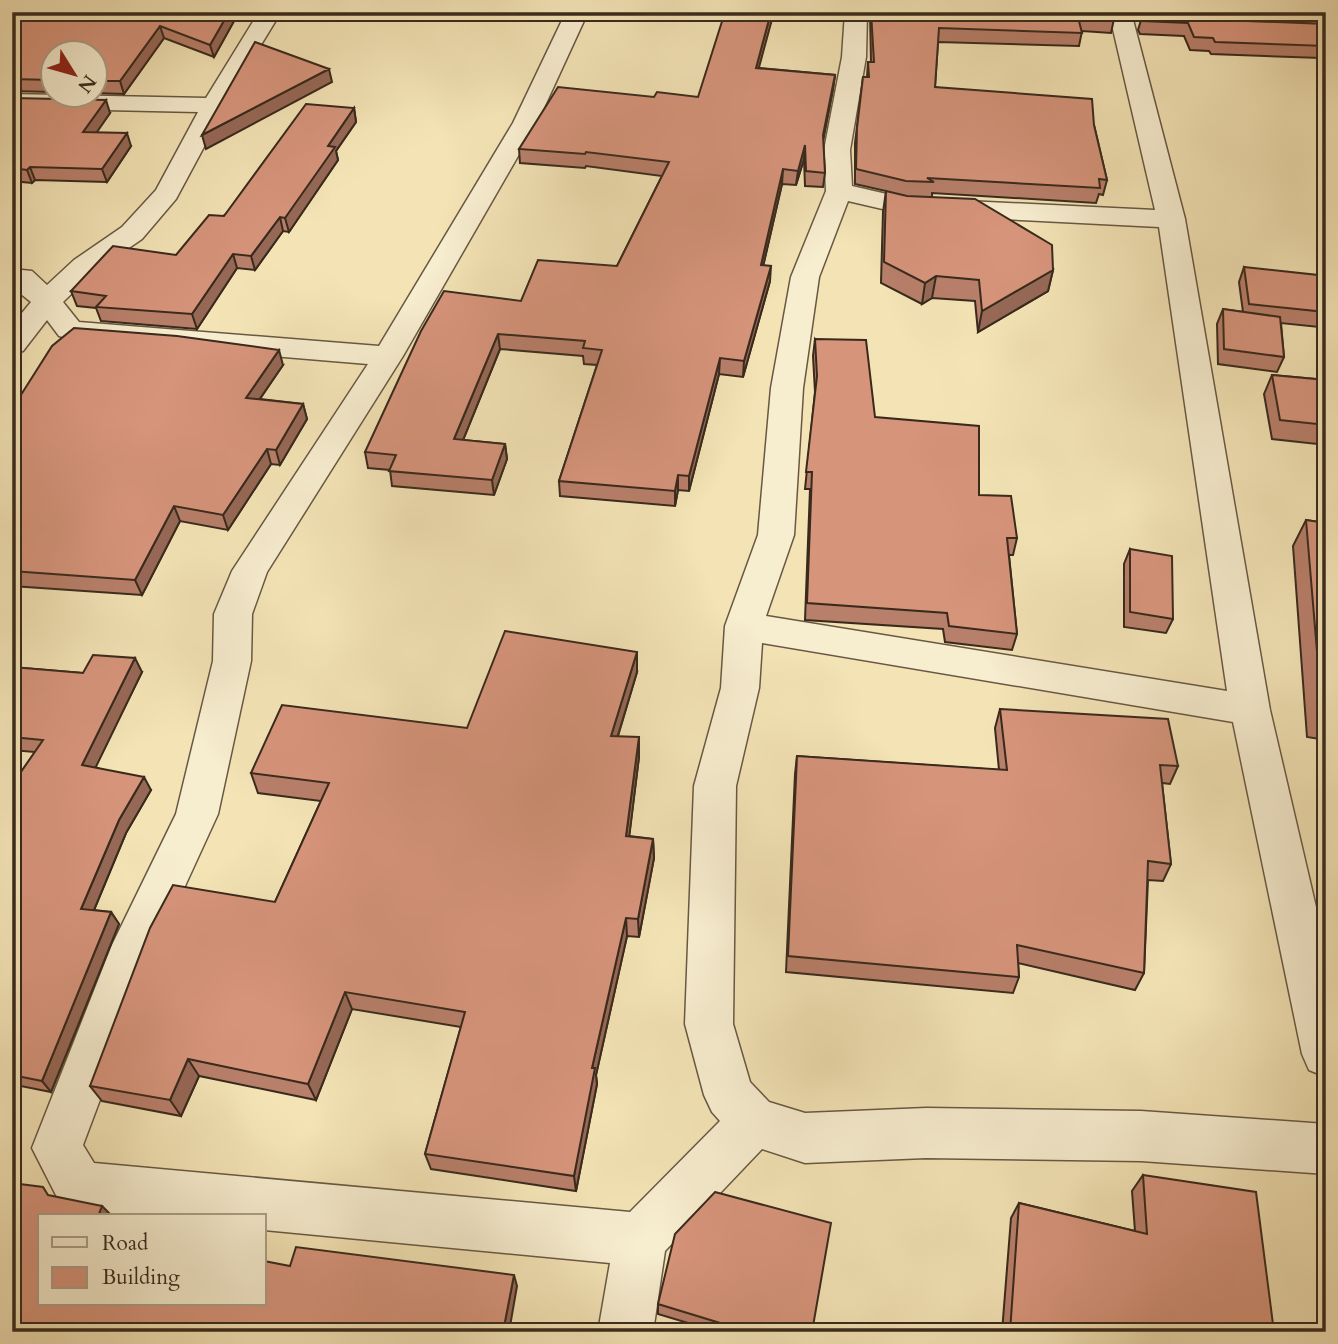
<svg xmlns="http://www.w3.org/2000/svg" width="1338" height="1344" font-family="Cardo,serif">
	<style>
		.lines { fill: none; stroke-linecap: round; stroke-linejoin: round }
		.street-casing { stroke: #685843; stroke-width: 3 }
		.street { fill: #f7edcf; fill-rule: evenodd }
		.wall { fill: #b87f6a; stroke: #392a1d; stroke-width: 2 }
		.shaded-wall { fill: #966856; stroke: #392a1d; stroke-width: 2 }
		.building { fill: #d6947b; stroke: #392a1d; stroke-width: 2 }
	</style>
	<rect width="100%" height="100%" fill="#f3e3b5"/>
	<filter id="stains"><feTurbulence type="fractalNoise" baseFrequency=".00286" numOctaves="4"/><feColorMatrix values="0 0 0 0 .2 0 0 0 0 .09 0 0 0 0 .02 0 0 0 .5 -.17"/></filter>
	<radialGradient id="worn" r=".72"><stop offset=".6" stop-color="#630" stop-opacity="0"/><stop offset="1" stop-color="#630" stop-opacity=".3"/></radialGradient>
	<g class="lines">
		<defs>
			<path id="street" d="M 259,12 L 281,12 L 242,76 L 176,199 L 142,239 L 94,272 L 63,302 L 79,322 L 379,346 L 513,123 L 566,12 L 588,12 L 537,123 L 403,356 L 267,572 L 252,614 L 251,661 L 218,814 L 158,945 L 83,1145 L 94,1163 L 630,1212 L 720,1121 L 712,1112 L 704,1095 L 685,1024 L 694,786 L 721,688 L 725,626 L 758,535 L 771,388 L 791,277 L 826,191 L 824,150 L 842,57 L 845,12 L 867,12 L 866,57 L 850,150 L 852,186 L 904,198 L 1155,210 L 1109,12 L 1131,12 L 1185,219 L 1270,710 L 1326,950 L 1326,1077 L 1309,1070 L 1302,1054 L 1233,722 L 762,643 L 759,688 L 736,786 L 733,1024 L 750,1082 L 769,1102 L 805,1113 L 926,1108 L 1141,1111 L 1326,1124 L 1326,1174 L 1141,1161 L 926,1158 L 805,1163 L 762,1149 L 665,1251 L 653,1332 L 598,1332 L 610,1263 L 264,1230 L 264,1216 C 209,1216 110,1225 61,1205 L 32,1148 L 112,945 L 176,814 L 213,661 L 214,614 L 232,571 L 368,364 L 70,339 L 59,336 L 47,320 L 23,351 L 12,354 L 12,325 L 31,302 L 12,287 L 12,269 L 32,271 L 47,285 L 74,260 L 122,227 L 156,190 L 198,112 L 12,108 L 12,94 L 206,98 ZM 848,201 L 904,214 L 1159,227 L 1227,691 L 766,616 L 794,535 L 803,388 L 819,277 Z"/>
		</defs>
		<!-- street casing -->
		<use href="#street" class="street-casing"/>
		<!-- street -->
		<use href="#street" class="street"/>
	</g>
	<!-- wall -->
	<path class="wall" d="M 12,12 L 239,12 L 214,57 L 164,38 L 124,94 L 94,93 L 94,52 L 52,52 L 52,92 L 12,91 Z
		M 870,12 L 902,12 L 909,14 L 1113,15 L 1114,19 L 1111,33 L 1082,31 L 1079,46 L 938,42 L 935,87 L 1094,125 L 1107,180 L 1103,195 L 1099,194 L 1096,203 L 932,193 L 932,197 L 1053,270 L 1048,291 L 978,332 L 975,301 L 932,298 L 922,304 L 881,283 L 883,212 L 886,191 L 855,184 L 855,143 L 863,77 L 867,77 L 868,62 L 871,62 Z
		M 1150,12 L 1326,12 L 1326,17 L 1157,13 Z
		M 1142,17 L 1326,24 L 1326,67 L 1321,58 L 1211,54 L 1209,51 L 1190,50 L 1184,36 L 1140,34 L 1138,30 Z
		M 759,68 L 835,75 L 833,89 L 823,141 L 825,173 L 823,187 L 805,186 L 804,159 L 796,185 L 782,184 L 763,266 L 770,281 L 743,377 L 719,374 L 689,491 L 678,490 L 675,506 L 560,496 L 559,481 L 597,365 L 584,364 L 583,356 L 500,349 L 463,440 L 505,444 L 507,459 L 494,495 L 392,486 L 390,470 L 368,468 L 365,452 L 521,301 L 617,266 L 662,176 L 586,166 L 585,168 L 520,163 L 519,149 L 654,97 L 698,97 Z
		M 12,98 L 110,113 L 96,132 L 131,146 L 107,182 L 35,180 L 32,183 L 12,181 Z
		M 354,108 L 356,122 L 336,151 L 338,160 L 289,232 L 283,231 L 255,270 L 237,268 L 197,329 L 101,321 L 96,308 L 77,306 L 71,291 L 176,255 Z
		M 1244,267 L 1326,312 L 1319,327 L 1281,323 L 1284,357 L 1277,372 L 1218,364 L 1217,324 L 1223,309 L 1243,312 L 1239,282 Z
		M 815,339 L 875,417 L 979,495 L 1017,538 L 1013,555 L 1009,555 L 1017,634 L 1012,650 L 945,642 L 943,629 L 805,620 L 810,489 L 805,489 L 815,392 L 813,356 Z
		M 283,365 L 260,399 L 303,404 L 307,419 L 280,465 L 271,464 L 228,530 L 180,521 L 142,595 L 12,586 L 12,409 Z
		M 1272,375 L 1326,380 L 1326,445 L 1272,439 L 1264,394 Z
		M 1306,520 L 1326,523 L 1326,740 L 1307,737 L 1293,546 Z
		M 1130,549 L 1173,619 L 1166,633 L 1124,627 L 1124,564 Z
		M 12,667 L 83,673 L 142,672 L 95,767 L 151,790 L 126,833 L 94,910 L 111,912 L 119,924 L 51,1092 L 21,1086 L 12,1097 L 12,785 L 35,752 L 12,750 Z
		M 637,672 L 618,736 L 639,757 L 629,836 L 653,839 L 654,858 L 639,937 L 627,936 L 596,1075 L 597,1084 L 576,1191 L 431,1169 L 425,1154 L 461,1027 L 352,1009 L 316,1100 L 199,1076 L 181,1116 L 102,1101 L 90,1086 L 275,902 L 321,801 L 258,793 L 251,773 L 467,728 Z
		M 1000,709 L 1178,766 L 1170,784 L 1162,783 L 1171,864 L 1163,881 L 1148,880 L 1144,973 L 1135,990 L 1018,963 L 1019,977 L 1013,993 L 786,972 L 795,774 L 797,756 L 999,770 L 995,728 Z
		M 1143,1175 L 1274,1332 L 1002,1332 L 1011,1218 L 1019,1203 L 1135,1231 L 1132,1191 Z
		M 658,1304 L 812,1332 L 718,1332 L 658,1314 Z"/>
	<!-- shaded-wall -->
	<path class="shaded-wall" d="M 229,12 L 239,12 L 214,57 L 210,45 Z
		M 771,12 L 774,12 L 755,82 L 756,68 Z
		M 160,26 L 164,38 L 124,94 L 120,81 Z
		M 329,69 L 332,82 L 206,149 L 202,135 Z
		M 835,75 L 833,89 L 821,150 L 823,135 Z
		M 106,100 L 110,113 L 88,145 L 83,132 Z
		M 354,108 L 356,122 L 336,151 L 338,160 L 289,232 L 285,218 L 328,146 Z
		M 127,133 L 131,146 L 107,182 L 102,169 Z
		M 805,145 L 804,159 L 796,185 L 798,171 Z
		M 30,167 L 35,180 L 32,183 L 27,170 Z
		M 783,169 L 782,184 L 760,280 L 761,265 Z
		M 280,217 L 283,231 L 255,270 L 251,256 Z
		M 233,254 L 237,268 L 197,329 L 192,314 Z
		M 771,266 L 770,281 L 743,377 L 744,361 Z
		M 1053,270 L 1048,291 L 978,332 L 982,311 Z
		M 936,276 L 932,298 L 922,304 L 925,283 Z
		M 498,334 L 500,349 L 457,455 L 454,439 Z
		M 279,350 L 283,365 L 250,413 L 246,398 Z
		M 720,358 L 719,374 L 689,491 L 689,476 Z
		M 303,404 L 307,419 L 280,465 L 276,450 Z
		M 505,444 L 507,459 L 494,495 L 492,480 Z
		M 267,449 L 271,464 L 228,530 L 223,515 Z
		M 678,475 L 678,490 L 675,506 L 675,491 Z
		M 174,506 L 180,521 L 142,595 L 135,580 Z
		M 637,652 L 637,672 L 612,755 L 611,736 Z
		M 135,658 L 142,672 L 90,779 L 82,765 Z
		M 639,737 L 639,757 L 627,855 L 626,836 Z
		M 144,777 L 151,790 L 126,833 L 89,922 L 81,909 L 119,820 Z
		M 653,839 L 654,858 L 639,937 L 638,919 Z
		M 111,912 L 119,924 L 51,1092 L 42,1081 Z
		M 626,918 L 627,936 L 596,1075 L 597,1084 L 576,1191 L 574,1176 L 592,1068 Z
		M 345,992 L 352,1009 L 316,1100 L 308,1084 Z
		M 188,1059 L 199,1076 L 181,1116 L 170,1100 Z
		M 12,1077 L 21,1086 L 12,1097 Z
		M 102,1206 L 112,1216 L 98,1216 Z
		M 514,1275 L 517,1286 L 509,1332 L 503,1332 Z"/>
	<!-- building -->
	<path class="building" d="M 12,12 L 229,12 L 210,45 L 160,26 L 120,81 L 94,81 L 94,52 L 52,52 L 52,80 L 12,79 Z
		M 725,12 L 771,12 L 756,68 L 835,75 L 823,135 L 825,173 L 806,171 L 805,145 L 798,171 L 783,169 L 761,265 L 771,266 L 744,361 L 720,358 L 689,476 L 678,475 L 675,491 L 559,481 L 602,350 L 583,348 L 585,341 L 498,334 L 454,439 L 505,444 L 492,480 L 389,471 L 396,455 L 365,452 L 421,331 L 444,291 L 521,301 L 538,260 L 617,266 L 669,162 L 586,152 L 585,154 L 519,149 L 558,87 L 654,97 L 657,92 L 698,97 Z
		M 871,12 L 902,12 L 909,14 L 1113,15 L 1114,19 L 1078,17 L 1082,33 L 939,28 L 935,87 L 1092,99 L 1094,125 L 1107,180 L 1099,179 L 1100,188 L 927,178 L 934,182 L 906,181 L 856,169 L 857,128 L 863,77 L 869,77 L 868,62 L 874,62 Z
		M 1142,17 L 1326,24 L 1326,46 L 1215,42 L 1213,38 L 1194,37 L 1188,23 L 1143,21 Z
		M 255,42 L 329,69 L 202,135 Z
		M 12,98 L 106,100 L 83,132 L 127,133 L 102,169 L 30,167 L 27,170 L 12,168 Z
		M 306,104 L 354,108 L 328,146 L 335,147 L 285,218 L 280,217 L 251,256 L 233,254 L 192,314 L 96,307 L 106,296 L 71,291 L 113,246 L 176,255 L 209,215 L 224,216 Z
		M 886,191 L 907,196 L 975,199 L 1052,245 L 1053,270 L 982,311 L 979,280 L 936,276 L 925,283 L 884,262 Z
		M 1244,267 L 1318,275 L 1326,312 L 1249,304 Z
		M 1223,309 L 1280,317 L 1284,357 L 1224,349 Z
		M 74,328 L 177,336 L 279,350 L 246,398 L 303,404 L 276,450 L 267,449 L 223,515 L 174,506 L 135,580 L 12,571 L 12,409 L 52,346 Z
		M 815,339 L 866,340 L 875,417 L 979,426 L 979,495 L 1011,496 L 1017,538 L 1007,538 L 1017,634 L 949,626 L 947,613 L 807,603 L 812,472 L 806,472 L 817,376 Z
		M 1272,375 L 1326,380 L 1326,425 L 1280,420 Z
		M 1306,520 L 1326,523 L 1326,712 L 1322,711 Z
		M 1130,549 L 1172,556 L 1173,619 L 1130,612 Z
		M 505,631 L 637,652 L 611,736 L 639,737 L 626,836 L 653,839 L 638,919 L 626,918 L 592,1068 L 595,1068 L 574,1176 L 425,1154 L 465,1012 L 345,992 L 308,1084 L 188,1059 L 170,1100 L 90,1086 L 150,928 L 173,885 L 275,902 L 329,783 L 251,773 L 282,705 L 467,728 Z
		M 93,655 L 135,658 L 82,765 L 144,777 L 119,820 L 81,909 L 111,912 L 42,1081 L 12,1075 L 12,938 L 15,935 L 12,935 L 12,839 L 15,834 L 12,833 L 12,785 L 43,740 L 12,737 L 12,667 L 83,673 Z
		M 1000,709 L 1168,719 L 1178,766 L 1160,765 L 1171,864 L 1148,861 L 1144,973 L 1017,945 L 1019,977 L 788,956 L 797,756 L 1007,770 Z
		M 1143,1175 L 1256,1192 L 1274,1332 L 1010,1332 L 1019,1203 L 1147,1234 Z
		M 12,1183 L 43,1187 L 48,1195 L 102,1206 L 98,1216 L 40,1216 L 40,1304 L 264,1304 L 264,1261 L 290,1266 L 296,1247 L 514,1275 L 503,1332 L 12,1332 Z
		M 715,1192 L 831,1223 L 812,1332 L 738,1332 L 719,1326 L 720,1323 L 658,1304 L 675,1234 Z"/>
	<!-- margin -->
	<rect width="1338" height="1344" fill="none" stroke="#f3e3b5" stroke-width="42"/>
	<rect x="14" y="14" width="1310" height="1316" fill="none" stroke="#392a1d" stroke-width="3.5"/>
	<rect x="21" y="21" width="1296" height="1302" fill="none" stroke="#392a1d" stroke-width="2"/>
	<!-- legend -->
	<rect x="38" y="1214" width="228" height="91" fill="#f7edcf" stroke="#ab9f88" stroke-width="2"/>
	<rect x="52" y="1237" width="35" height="10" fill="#f7edcf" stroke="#ab9f88" stroke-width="2"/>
	<text x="102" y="1250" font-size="21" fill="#392a1d">Road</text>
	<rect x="52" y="1267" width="35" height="21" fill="#d6947b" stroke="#ab9f88" stroke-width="2"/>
	<text x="102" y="1284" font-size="21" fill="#392a1d">Building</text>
	<!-- north arrow -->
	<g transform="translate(74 74) rotate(127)"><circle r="33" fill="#f7edcf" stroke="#ab9f88" stroke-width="2"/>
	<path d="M0-5L12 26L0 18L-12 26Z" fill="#8f2418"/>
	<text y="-10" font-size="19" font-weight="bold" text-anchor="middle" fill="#392a1d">N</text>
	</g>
	<rect width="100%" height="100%" filter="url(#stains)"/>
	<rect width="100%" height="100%" fill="url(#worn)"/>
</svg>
